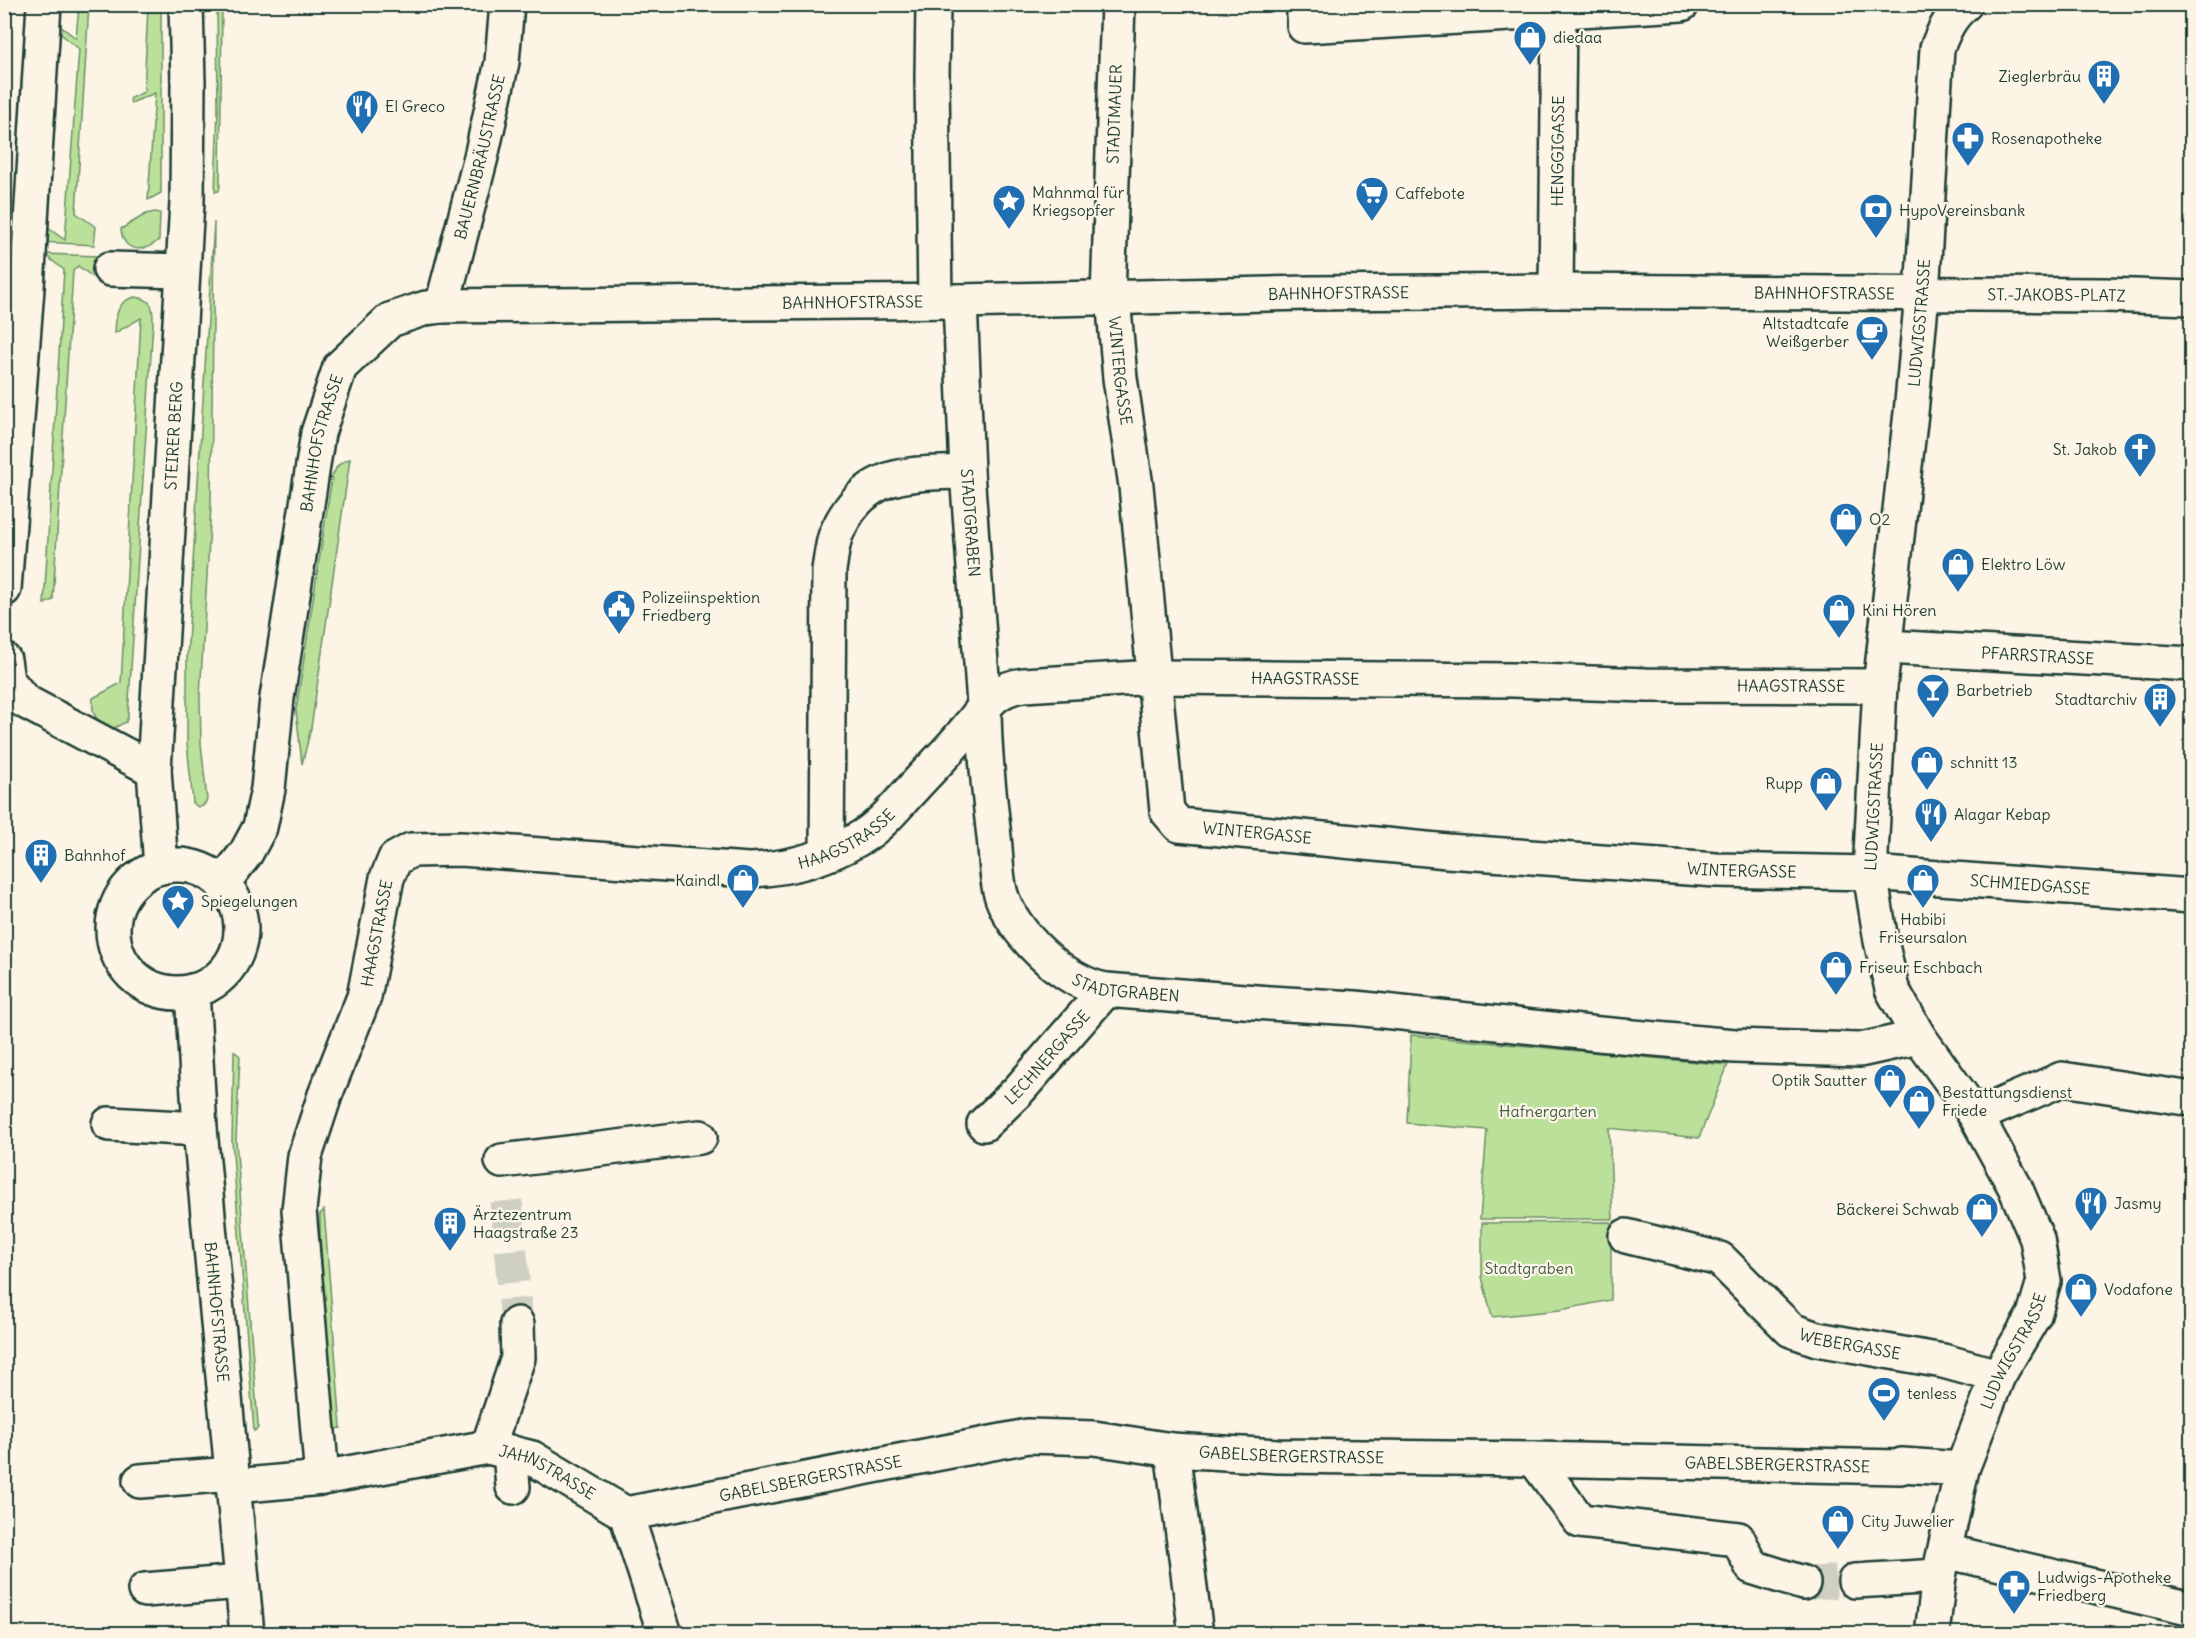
<svg xmlns="http://www.w3.org/2000/svg" width="2196" height="1638" font-family="Delius,sans-serif">
	<style>
		.green { fill: #bae09a; stroke: #6c8e67; stroke-width: 1.5 }
		.lines { fill: none; stroke-linecap: round; stroke-linejoin: round }
		.minor-tunnel { stroke: #d0d0c2; stroke-width: 33; stroke-dasharray: 33 16; stroke-linecap: butt }
		.minor-casing { stroke: #1f3d34; stroke-width: 38 }
		.minor { stroke: #fcf5e5; stroke-width: 33 }
		.labels { text-anchor: middle; stroke-width: 4.5; stroke-linejoin: round; paint-order: stroke }
		.poi-label { font-size: 16px; fill: #1f3d34; stroke: #fcf5e5; text-anchor: start }
		.street-label { font-size: 16px; fill: #1f3d34; stroke: #fcf5e5 }
		.park-label { font-size: 16px; fill: #3e5e48; stroke: #fcf5e5 }
	</style>
	<rect width="100%" height="100%" fill="#fcf5e5"/>
	<filter id="ink" filterUnits="userSpaceOnUse"><feTurbulence type="fractalNoise" baseFrequency=".0167" numOctaves="2"/><feDisplacementMap in="SourceGraphic" scale="12" xChannelSelector="R" yChannelSelector="G"/><feConvolveMatrix kernelMatrix="1 2 1 2 8 2 1 2 1" color-interpolation-filters="sRGB"/></filter>
	<g filter="url(#ink)">
		<!-- green -->
		<path class="green" d="M 79,5 L 89,5 L 76,213 L 96,227 L 94,245 L 41,242 L 42,224 L 65,240 L 79,49 L 56,30 L 56,23 L 76,38 Z
			M 148,5 L 161,5 L 161,193 L 148,200 L 155,93 L 131,103 L 130,101 L 131,98 L 144,92 Z
			M 222,5 L 220,186 L 219,191 L 215,192 L 218,109 L 217,5 Z
			M 155,212 L 160,213 L 159,240 C 144,253 123,253 121,229 L 146,214 Z
			M 214,222 L 211,506 L 200,697 L 201,743 L 207,800 L 203,806 L 198,807 L 193,803 L 187,743 L 187,659 Z
			M 44,254 L 99,256 L 97,280 L 78,266 L 73,271 L 53,600 L 44,604 L 64,270 Z
			M 135,297 C 153,299 153,307 153,322 L 128,716 L 126,722 L 112,729 C 96,722 91,715 93,698 L 121,683 L 141,318 L 115,333 C 116,316 116,301 135,297 Z
			M 350,459 L 311,728 L 302,764 L 296,710 L 332,477 C 336,467 339,462 350,459 Z
			M 1411,1035 L 1728,1065 L 1699,1138 L 1609,1128 L 1613,1219 L 1480,1219 L 1487,1130 L 1407,1123 Z
			M 234,1051 L 240,1056 L 236,1140 L 258,1424 L 258,1428 L 254,1431 L 232,1141 Z
			M 324,1210 L 341,1428 L 334,1429 L 320,1235 L 320,1214 Z
			M 1611,1222 L 1611,1300 L 1560,1310 L 1492,1317 L 1482,1277 L 1482,1223 Z"/>
		<g class="lines">
			<!-- minor-tunnel -->
			<path class="minor-tunnel" d="M 506,1201 L 517,1324
				M 1803,1583 L 1855,1581"/>
			<defs>
				<g id="minor">
					<path d="M 933,4 L 932,78 L 935,301"/>
					<path d="M 1304,4 L 1304,26 L 1682,4"/>
					<path d="M 110,269 L 182,271"/>
					<path id="s1" d="M 1556,291 L 1559,13"/>
					<path id="s2" d="M 1108,297 L 1118,4"/>
					<path id="s3" d="M 1113,297 L 1120,378 L 1136,486 L 1167,811 L 1179,825 L 1447,851 L 1716,870 L 1870,873 L 2192,896"/>
					<path id="s4" d="M 960,301 L 967,472 L 984,704 C 984,749 989,792 994,837 C 996,854 996,874 1000,891 C 1010,931 1065,984 1106,990 L 1269,1003 L 1355,1008 L 1599,1034 L 1735,1046 L 1860,1050 L 1919,1037"/>
					<path id="s5" d="M 442,306 L 481,157 L 502,62 L 507,4"/>
					<path d="M 4,589 L 27,288 L 44,4"/>
					<path id="s6" d="M 1885,647 L 2192,664"/>
					<path d="M 4,660 L 7,680 L 24,701 L 154,770"/>
					<path d="M 827,854 L 829,570 C 831,559 832,545 836,534 C 864,470 906,474 967,472"/>
					<circle cx="177" cy="929" r="64"/>
					<path id="s7" d="M 161,867 L 154,770 L 187,202 L 188,83 L 186,4"/>
					<path id="s8" d="M 222,884 L 246,853 L 260,827 L 268,789 L 277,698 L 318,433 L 340,367 L 390,320 L 426,308 L 442,306 L 960,301 L 1310,293 L 1556,291 L 2105,295 L 2192,298"/>
					<path id="s9" d="M 192,991 L 200,1129 L 247,1634"/>
					<path d="M 1976,1116 L 2062,1079 L 2192,1099"/>
					<path d="M 109,1124 L 200,1129"/>
					<path id="s10" d="M 984,1124 L 1018,1091 L 1106,990"/>
					<path d="M 502,1161 L 700,1137"/>
					<path id="s11" d="M 1626,1236 L 1720,1259 L 1791,1330 L 1817,1339 L 1943,1361 L 1998,1376"/>
					<path d="M 488,1447 L 518,1358 L 517,1324"/>
					<path d="M 1172,1450 L 1196,1634"/>
					<path d="M 510,1452 L 513,1487"/>
					<path d="M 1534,1459 L 1580,1521 L 1738,1539 L 1752,1567 L 1803,1583"/>
					<path id="s12" d="M 322,1478 L 299,1210 L 305,1156 L 325,1095 L 364,997 L 387,878 L 395,859 L 411,850 L 461,849 L 748,870 C 788,869 825,859 860,838 C 881,826 897,805 913,788 C 930,769 949,751 965,731 C 985,709 991,689 1024,685 L 1155,677 L 1513,680 L 1646,685 L 1880,686"/>
					<path d="M 140,1481 L 233,1474"/>
					<path id="s13" d="M 234,1486 L 322,1478 L 488,1447 L 532,1458 L 626,1514 L 665,1634"/>
					<path id="s14" d="M 626,1514 L 1028,1436 L 1094,1438 L 1172,1450 L 1278,1456 L 1534,1459 L 1900,1467 L 1902,1465 L 1962,1469"/>
					<path d="M 1945,1551 L 2192,1609"/>
					<path d="M 1855,1581 L 1939,1576"/>
					<path d="M 145,1590 L 241,1582"/>
					<path id="s15" d="M 1932,1634 L 1939,1576 L 1962,1469 L 1998,1376 L 2034,1315 L 2044,1281 L 2037,1239 L 2015,1187 L 1976,1116 L 1919,1037 L 1892,989 L 1881,941 L 1870,873 L 1880,686 L 1911,413 L 1922,294 L 1937,48 C 1944,31 1950,16 1965,4"/>
				</g>
			</defs>
			<!-- minor casing -->
			<use href="#minor" class="minor-casing"/>
			<!-- minor -->
			<use href="#minor" class="minor"/>
		</g>
	</g>
	<!-- icons -->
	<defs>
		<symbol id="shop-pin" viewBox="-11 -11 22 30"><path d="M0 17L-7.5 6A9.5 9.5 0 1 1 7.5 6Z" fill="#1f6fb2" stroke="#fcf5e5"/><path d="M-5-2.5h2.3a2.7 3.5 0 0 1 5.4 0H5L5.5 6h-11ZM-1.5-2.5h3a1.5 2.3 0 0 0-3 0Z" fill="#fff"/></symbol>
		<symbol id="building-pin" viewBox="-11 -11 22 30"><path d="M0 17L-7.5 6A9.5 9.5 0 1 1 7.5 6Z" fill="#1f6fb2" stroke="#fcf5e5"/><path d="M-4-6H4V6H1V3H-1V6H-4ZM-2.5-4.3h1.7v1.8h-1.7ZM.8-4.3h1.7v1.8H.8ZM-2.5-1h1.7V.8h-1.7ZM.8-1h1.7V.8H.8Z" fill="#fff"/></symbol>
		<symbol id="restaurant-pin" viewBox="-11 -11 22 30"><path d="M0 17L-7.5 6A9.5 9.5 0 1 1 7.5 6Z" fill="#1f6fb2" stroke="#fcf5e5"/><path d="M-5-6h1v4h1v-4h1v4h1v-4h1v5L-1.5 .5V6h-2V.5L-5-1ZM5-6V6H3V1.5H1.5Q1.5-4 5-6Z" fill="#fff"/></symbol>
		<symbol id="pharmacy-pin" viewBox="-11 -11 22 30"><path d="M0 17L-7.5 6A9.5 9.5 0 1 1 7.5 6Z" fill="#1f6fb2" stroke="#fcf5e5"/><path d="M-2-6h4v4h4v4h-4v4h-4v-4h-4v-4h4Z" fill="#fff"/></symbol>
		<symbol id="supermarket-pin" viewBox="-11 -11 22 30"><path d="M0 17L-7.5 6A9.5 9.5 0 1 1 7.5 6Z" fill="#1f6fb2" stroke="#fcf5e5"/><path d="M-6-5.5h2.5l.6 2H6L4.5 2H-2.5L-4.4-4H-6ZM-1.5 3.2a1.3 1.3 0 1 0 .1 0ZM3 3.2a1.3 1.3 0 1 0 .1 0Z" fill="#fff"/></symbol>
		<symbol id="sight-pin" viewBox="-11 -11 22 30"><path d="M0 17L-7.5 6A9.5 9.5 0 1 1 7.5 6Z" fill="#1f6fb2" stroke="#fcf5e5"/><path d="M0-6L1.8-2.2L6-1.7L2.9 1.2L3.7 5.4L0 3.3L-3.7 5.4L-2.9 1.2L-6-1.7L-1.8-2.2Z" fill="#fff"/></symbol>
		<symbol id="bank-pin" viewBox="-11 -11 22 30"><path d="M0 17L-7.5 6A9.5 9.5 0 1 1 7.5 6Z" fill="#1f6fb2" stroke="#fcf5e5"/><path d="M-6-4H6V4H-6ZM0-2.3a2.3 2.3 0 1 0 0 4.6a2.3 2.3 0 1 0 0-4.6Z" fill="#fff"/></symbol>
		<symbol id="cafe-pin" viewBox="-11 -11 22 30"><path d="M0 17L-7.5 6A9.5 9.5 0 1 1 7.5 6Z" fill="#1f6fb2" stroke="#fcf5e5"/><path d="M-5.5-4.5H6V0H3Q3 3.5 0 3.5H-2.5Q-5.5 3.5-5.5 0ZM3-3.2v2h1.7v-2ZM-6 4.5H4V6H-6Z" fill="#fff"/></symbol>
		<symbol id="church-pin" viewBox="-11 -11 22 30"><path d="M0 17L-7.5 6A9.5 9.5 0 1 1 7.5 6Z" fill="#1f6fb2" stroke="#fcf5e5"/><path d="M-1.2-6h2.4v3.5h3.3v2.4h-3.3V6h-2.4V-.1h-3.3v-2.4h3.3Z" fill="#fff"/></symbol>
		<symbol id="civic-pin" viewBox="-11 -11 22 30"><path d="M0 17L-7.5 6A9.5 9.5 0 1 1 7.5 6Z" fill="#1f6fb2" stroke="#fcf5e5"/><path d="M-.6-6.5H3V-4.5H.6V-3L4-1V1h2V6H-6V1h2V-1L-.6-3ZM-1.2 2.5V6h2.4V2.5Z" fill="#fff"/></symbol>
		<symbol id="bar-pin" viewBox="-11 -11 22 30"><path d="M0 17L-7.5 6A9.5 9.5 0 1 1 7.5 6Z" fill="#1f6fb2" stroke="#fcf5e5"/><path d="M-6-5H6L.8 .8V4.5H3.5V6h-7V4.5H-.8V.8Z" fill="#fff"/></symbol>
		<symbol id="stadium-pin" viewBox="-11 -11 22 30"><path d="M0 17L-7.5 6A9.5 9.5 0 1 1 7.5 6Z" fill="#1f6fb2" stroke="#fcf5e5"/><path d="M0-5a6.5 5 0 1 0 0 10a6.5 5 0 1 0 0-10ZM-3.5-1.8h7v3.6h-7Z" fill="#fff"/></symbol>
	</defs>
	<g fill-rule="evenodd">
		<use href="#shop-pin" x="1511" y="18" width="38" height="52"/>
		<use href="#building-pin" x="2085" y="57" width="38" height="52"/>
		<use href="#restaurant-pin" x="343" y="87" width="38" height="52"/>
		<use href="#pharmacy-pin" x="1949" y="119" width="38" height="52"/>
		<use href="#supermarket-pin" x="1353" y="174" width="38" height="52"/>
		<use href="#sight-pin" x="990" y="182" width="38" height="52"/>
		<use href="#bank-pin" x="1857" y="191" width="38" height="52"/>
		<use href="#cafe-pin" x="1853" y="313" width="38" height="52"/>
		<use href="#church-pin" x="2121" y="430" width="38" height="52"/>
		<use href="#shop-pin" x="1827" y="500" width="38" height="52"/>
		<use href="#shop-pin" x="1939" y="545" width="38" height="52"/>
		<use href="#civic-pin" x="600" y="587" width="38" height="52"/>
		<use href="#shop-pin" x="1820" y="591" width="38" height="52"/>
		<use href="#bar-pin" x="1914" y="671" width="38" height="52"/>
		<use href="#building-pin" x="2141" y="680" width="38" height="52"/>
		<use href="#shop-pin" x="1908" y="743" width="38" height="52"/>
		<use href="#shop-pin" x="1807" y="764" width="38" height="52"/>
		<use href="#restaurant-pin" x="1912" y="795" width="38" height="52"/>
		<use href="#building-pin" x="22" y="836" width="38" height="52"/>
		<use href="#shop-pin" x="724" y="861" width="38" height="52"/>
		<use href="#shop-pin" x="1904" y="861" width="38" height="52"/>
		<use href="#sight-pin" x="159" y="882" width="38" height="52"/>
		<use href="#shop-pin" x="1817" y="948" width="38" height="52"/>
		<use href="#shop-pin" x="1871" y="1061" width="38" height="52"/>
		<use href="#shop-pin" x="1900" y="1082" width="38" height="52"/>
		<use href="#restaurant-pin" x="2072" y="1184" width="38" height="52"/>
		<use href="#shop-pin" x="1963" y="1190" width="38" height="52"/>
		<use href="#building-pin" x="431" y="1204" width="38" height="52"/>
		<use href="#shop-pin" x="2062" y="1270" width="38" height="52"/>
		<use href="#stadium-pin" x="1865" y="1374" width="38" height="52"/>
		<use href="#shop-pin" x="1819" y="1502" width="38" height="52"/>
		<use href="#pharmacy-pin" x="1995" y="1567" width="38" height="52"/>
	</g>
	<g class="labels">
		<!-- poi labels -->
		<g class="poi-label">
			<text x="1553" y="43">diedaa</text>
			<text x="2081" y="82" text-anchor="end">Zieglerbräu</text>
			<text x="385" y="112">El Greco</text>
			<text x="1991" y="144">Rosenapotheke</text>
			<text x="1032" y="198">Mahnmal für<tspan x="1032" dy="18">Kriegsopfer</tspan></text>
			<text x="1395" y="199">Caffebote</text>
			<text x="1899" y="216">HypoVereinsbank</text>
			<text x="1849" y="329" text-anchor="end">Altstadtcafe<tspan x="1849" dy="18">Weißgerber</tspan></text>
			<text x="2117" y="455" text-anchor="end">St. Jakob</text>
			<text x="1869" y="525">O2</text>
			<text x="1981" y="570">Elektro Löw</text>
			<text x="642" y="603">Polizeiinspektion<tspan x="642" dy="18">Friedberg</tspan></text>
			<text x="1862" y="616">Kini Hören</text>
			<text x="1956" y="696">Barbetrieb</text>
			<text x="2137" y="705" text-anchor="end">Stadtarchiv</text>
			<text x="1950" y="768">schnitt 13</text>
			<text x="1803" y="789" text-anchor="end">Rupp</text>
			<text x="1954" y="820">Alagar Kebap</text>
			<text x="64" y="861">Bahnhof</text>
			<text x="720" y="886" text-anchor="end">Kaindl</text>
			<text x="201" y="907">Spiegelungen</text>
			<text x="1923" y="925" text-anchor="middle">Habibi<tspan x="1923" dy="18">Friseursalon</tspan></text>
			<text x="1859" y="973">Friseur Eschbach</text>
			<text x="1867" y="1086" text-anchor="end">Optik Sautter</text>
			<text x="1942" y="1098">Bestattungsdienst<tspan x="1942" dy="18">Friede</tspan></text>
			<text x="2114" y="1209">Jasmy</text>
			<text x="1959" y="1215" text-anchor="end">Bäckerei Schwab</text>
			<text x="473" y="1220">Ärztezentrum<tspan x="473" dy="18">Haagstraße 23</tspan></text>
			<text x="2104" y="1295">Vodafone</text>
			<text x="1907" y="1399">tenless</text>
			<text x="1861" y="1527">City Juwelier</text>
			<text x="2037" y="1583">Ludwigs-Apotheke<tspan x="2037" dy="18">Friedberg</tspan></text>
		</g>
		<!-- street labels -->
		<g class="street-label">
			<text dy="6" stroke="none"><textPath href="#s2" startOffset="183">STADTMAUER</textPath></text>
			<text dy="6" stroke="none"><textPath href="#s1" startOffset="140">HENGGIGASSE</textPath></text>
			<text dy="6" stroke="none"><textPath href="#s5" startOffset="154">BAUERNBRÄUSTRASSE</textPath></text>
			<text dy="6" stroke="none"><textPath href="#s8" startOffset="1556">BAHNHOFSTRASSE</textPath></text>
			<text dy="6" stroke="none"><textPath href="#s8" startOffset="2042">BAHNHOFSTRASSE</textPath></text>
			<text dy="6" stroke="none"><textPath href="#s8" startOffset="2274">ST.-JAKOBS-PLATZ</textPath></text>
			<text dy="6" stroke="none"><textPath href="#s8" startOffset="1070">BAHNHOFSTRASSE</textPath></text>
			<text dy="6" stroke="none"><textPath href="#s15" startOffset="1377">LUDWIGSTRASSE</textPath></text>
			<text dy="6" stroke="none"><textPath href="#s3" startOffset="74">WINTERGASSE</textPath></text>
			<text dy="6" stroke="none"><textPath href="#s7" startOffset="432">STEIRER BERG</textPath></text>
			<text dy="6" stroke="none"><textPath href="#s8" startOffset="458">BAHNHOFSTRASSE</textPath></text>
			<text dy="6" stroke="none"><textPath href="#s4" startOffset="222">STADTGRABEN</textPath></text>
			<text dy="6" stroke="none"><textPath href="#s6" startOffset="153">PFARRSTRASSE</textPath></text>
			<text dy="6" stroke="none"><textPath href="#s12" startOffset="1618">HAAGSTRASSE</textPath></text>
			<text dy="6" stroke="none"><textPath href="#s12" startOffset="2104">HAAGSTRASSE</textPath></text>
			<text dy="6" stroke="none"><textPath href="#s15" startOffset="891">LUDWIGSTRASSE</textPath></text>
			<text dy="6" stroke="none"><textPath href="#s3" startOffset="614">WINTERGASSE</textPath></text>
			<text dy="6" stroke="none"><textPath href="#s12" startOffset="1096">HAAGSTRASSE</textPath></text>
			<text dy="6" stroke="none"><textPath href="#s3" startOffset="1100">WINTERGASSE</textPath></text>
			<text dy="6" stroke="none"><textPath href="#s3" startOffset="1389">SCHMIEDGASSE</textPath></text>
			<text dy="6" stroke="none"><textPath href="#s12" startOffset="558">HAAGSTRASSE</textPath></text>
			<text dy="6" stroke="none"><textPath href="#s4" startOffset="762">STADTGRABEN</textPath></text>
			<text dy="6" stroke="none"><textPath href="#s10" startOffset="92">LECHNERGASSE</textPath></text>
			<text dy="6" stroke="none"><textPath href="#s9" startOffset="322">BAHNHOFSTRASSE</textPath></text>
			<text dy="6" stroke="none"><textPath href="#s11" startOffset="258">WEBERGASSE</textPath></text>
			<text dy="6" stroke="none"><textPath href="#s15" startOffset="297">LUDWIGSTRASSE</textPath></text>
			<text dy="6" stroke="none"><textPath href="#s14" startOffset="674">GABELSBERGERSTRASSE</textPath></text>
			<text dy="6" stroke="none"><textPath href="#s14" startOffset="1160">GABELSBERGERSTRASSE</textPath></text>
			<text dy="6" stroke="none"><textPath href="#s13" startOffset="322">JAHNSTRASSE</textPath></text>
			<text dy="6" stroke="none"><textPath href="#s14" startOffset="188">GABELSBERGERSTRASSE</textPath></text>
		</g>
		<!-- park labels -->
		<g class="park-label">
			<text x="1548" y="1117">Hafnergarten</text>
			<text x="1529" y="1274">Stadtgraben</text>
		</g>
	</g>
	<!-- margin -->
	<rect width="2196" height="1638" fill="none" stroke="#fcf5e5" stroke-width="24"/>
	<rect x="12" y="12" width="2172" height="1614" fill="none" stroke="#1f3d34" stroke-width="2" filter="url(#ink)"/>
</svg>
